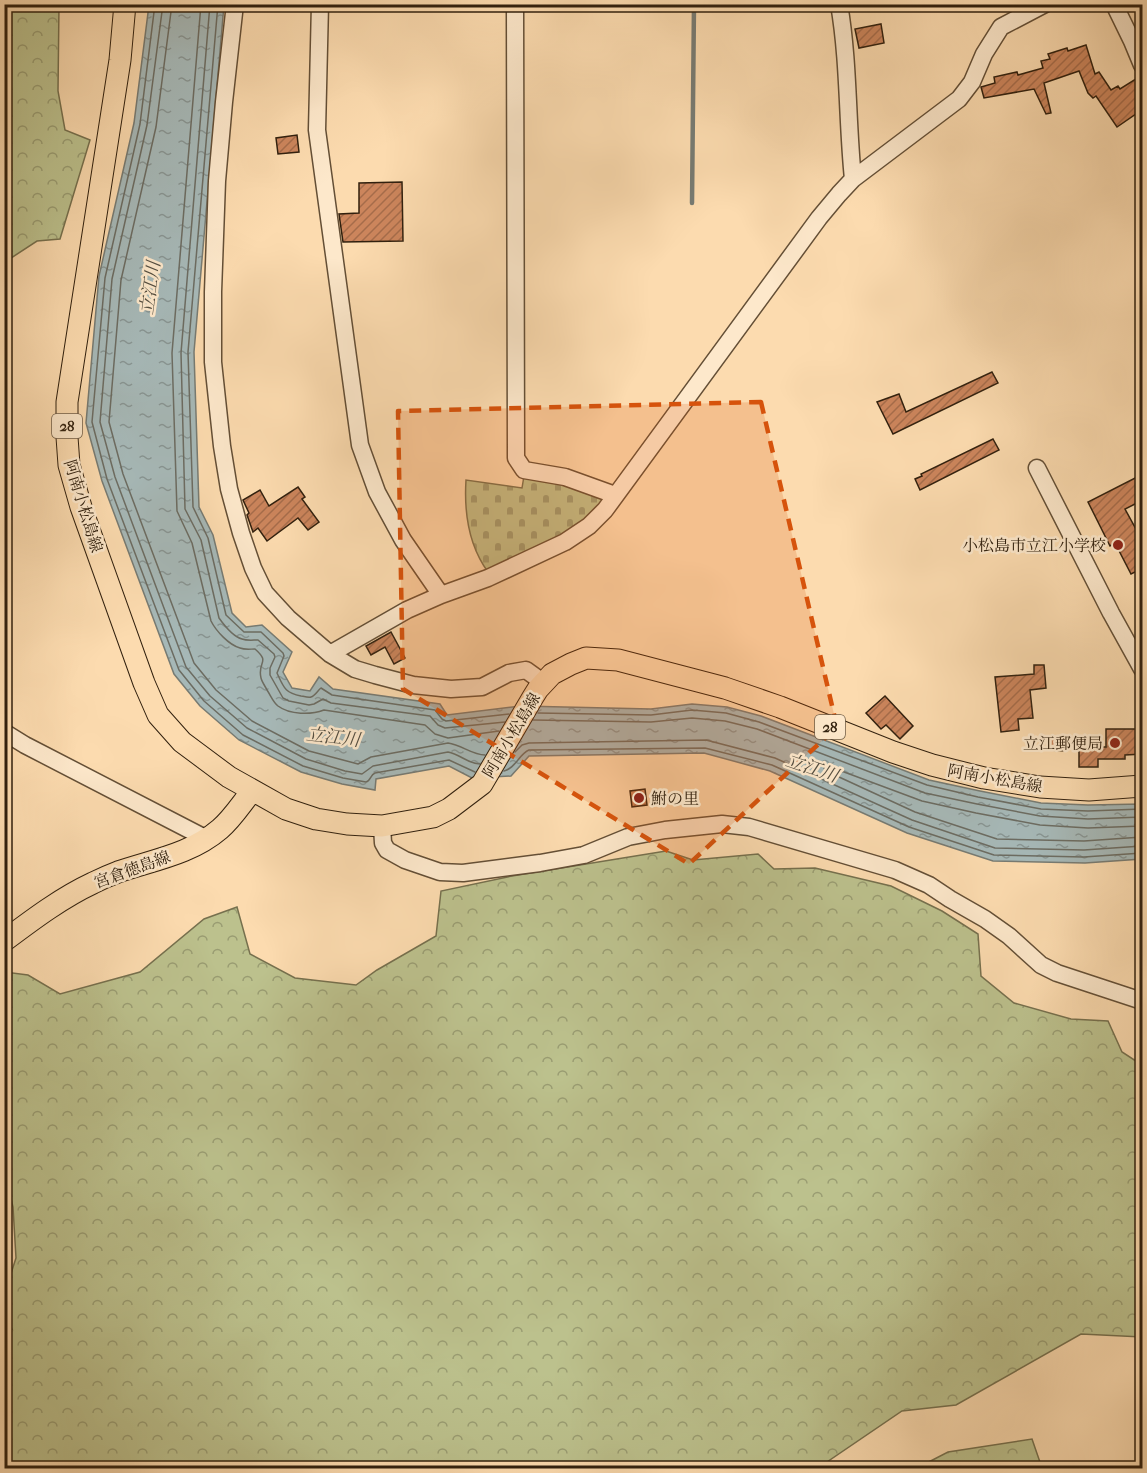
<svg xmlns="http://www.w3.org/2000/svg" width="1147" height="1473" font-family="'IM FELL French Canon','Noto Serif JP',serif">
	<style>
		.forest { fill: url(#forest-crowns); stroke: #76704e; stroke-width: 1.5 }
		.cemetery { fill: url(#cemetery-stones); stroke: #76704e; stroke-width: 1.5 }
		.water { fill: url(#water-ripples); stroke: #777b73; stroke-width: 1.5 }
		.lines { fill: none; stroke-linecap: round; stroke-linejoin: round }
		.shore { stroke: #6c6c62; stroke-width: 1.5 }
		.stream { stroke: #777b73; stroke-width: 4.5 }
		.building { fill: url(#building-hatch); stroke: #31200e; stroke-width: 1.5 }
		.minor-casing { stroke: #644f36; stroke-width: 19 }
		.major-casing { stroke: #31200e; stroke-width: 23 }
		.minor { stroke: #fde8cb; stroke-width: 16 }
		.major { stroke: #fcdbaf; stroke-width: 21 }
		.marked { fill: #d6530c; fill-opacity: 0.2; stroke: #d6530c; stroke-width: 4.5; stroke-dasharray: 12 8; stroke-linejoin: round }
		.poi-dot { fill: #8f2418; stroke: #fde8cb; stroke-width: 2 }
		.labels { text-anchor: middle; stroke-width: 5; stroke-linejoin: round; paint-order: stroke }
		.shield { fill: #fde8cb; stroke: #6e5c47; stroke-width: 1.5 }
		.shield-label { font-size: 15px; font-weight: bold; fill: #31200e }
		.street-label { font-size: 16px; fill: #31200e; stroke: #fde8cb }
		.poi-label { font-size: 16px; fill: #31200e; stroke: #fde8cb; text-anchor: end }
		.water-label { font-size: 18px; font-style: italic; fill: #544e41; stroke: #fde8cb }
	</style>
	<defs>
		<pattern id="forest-crowns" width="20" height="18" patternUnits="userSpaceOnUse" patternTransform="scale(1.5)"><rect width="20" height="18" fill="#bcc18d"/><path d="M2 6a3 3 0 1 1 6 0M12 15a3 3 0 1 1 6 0" fill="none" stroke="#999c72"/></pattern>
		<pattern id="cemetery-stones" width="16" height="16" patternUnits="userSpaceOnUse" patternTransform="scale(1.5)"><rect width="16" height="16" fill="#bcc18d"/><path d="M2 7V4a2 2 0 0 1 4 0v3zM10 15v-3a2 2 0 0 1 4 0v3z" fill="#999c72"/></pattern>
		<pattern id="water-ripples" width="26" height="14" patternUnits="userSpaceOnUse" patternTransform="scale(1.5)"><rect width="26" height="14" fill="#a6b8b7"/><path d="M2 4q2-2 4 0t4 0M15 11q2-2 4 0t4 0" fill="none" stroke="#889593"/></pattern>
		<pattern id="building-hatch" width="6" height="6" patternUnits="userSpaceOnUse" patternTransform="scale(1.5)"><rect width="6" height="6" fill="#cc855c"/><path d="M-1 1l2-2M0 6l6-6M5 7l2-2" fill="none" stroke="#a66c4a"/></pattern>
	</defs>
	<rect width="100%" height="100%" fill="#fcdbaf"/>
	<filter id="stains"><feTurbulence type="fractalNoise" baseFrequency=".00333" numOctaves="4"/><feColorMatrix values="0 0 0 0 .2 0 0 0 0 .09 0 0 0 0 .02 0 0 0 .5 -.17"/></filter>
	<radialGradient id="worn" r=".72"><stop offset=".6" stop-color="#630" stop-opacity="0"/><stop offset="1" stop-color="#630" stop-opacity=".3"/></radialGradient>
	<!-- forest -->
	<path class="forest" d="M 5,4 L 59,5 L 58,91 L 65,130 L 90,140 L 60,239 L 37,241 L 5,262 Z
		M 666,851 L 693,860 L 758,854 L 774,869 L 815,868 L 891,886 L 942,911 L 978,934 L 981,976 L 1014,1003 L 1071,1019 L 1108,1021 L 1122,1052 L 1142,1065 L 1142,1337 L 1081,1334 L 956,1405 L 902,1411 L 818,1468 L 5,1468 L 5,1326 L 12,1329 L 4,1310 L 5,1292 L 16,1258 L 13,1207 L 4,1170 L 5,972 L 28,975 L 60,994 L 140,972 L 204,919 L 237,907 L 250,954 L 295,978 L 356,985 L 377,970 L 436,936 L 441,891 L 512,876 Z
		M 1032,1439 L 1042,1468 L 917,1468 L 948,1452 Z"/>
	<!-- cemetery -->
	<path class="cemetery" d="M 524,476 L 561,482 L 606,499 L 578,529 L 488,572 C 469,546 464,512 466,480 L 522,488 Z"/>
	<!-- water -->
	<path class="water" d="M 149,5 L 224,5 L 194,352 L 199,507 L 213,535 L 232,613 L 246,627 L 262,625 L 292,652 L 283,672 L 292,688 L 310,691 L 319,677 L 333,689 L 440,704 L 447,715 L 521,706 L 651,709 L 692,704 L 727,707 L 761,716 L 929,780 L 980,791 L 1041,803 L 1088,805 L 1142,804 L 1142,859 L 1085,863 L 993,861 L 907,833 L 770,771 L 704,753 L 529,756 L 511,776 L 472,778 L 449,766 L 376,779 L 375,790 L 342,784 L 301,772 L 239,740 L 200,706 L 174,674 L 102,481 L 86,423 L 99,276 L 134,123 Z"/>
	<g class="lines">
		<!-- shore -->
		<path class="shore" d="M 155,4 L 140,124 L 105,278 L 92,422 L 107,479 L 179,670 L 204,701 L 243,735 L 303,766 L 343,778 L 366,782 C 371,781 370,775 375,773 L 449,760 L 475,772
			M 163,4 L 147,125 L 112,279 L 100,422 L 115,477 L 186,667 L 210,696 L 247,728 L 306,759 L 345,771 L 362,774 L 373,766 L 448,752 C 460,754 468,764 480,764
			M 172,4 L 156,127 L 121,280 L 109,422 L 123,474 L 194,663 L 216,690 L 252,721 L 309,751 L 358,764 L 371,757 L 448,743 C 462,745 472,755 485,755
			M 201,4 L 172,353 L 177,511 L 192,543 L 211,621 C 216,631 229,645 240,648 C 245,650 250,649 255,649 C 271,663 257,661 261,678 C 262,682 265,686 267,690 C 271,696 273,702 278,706 C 290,715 311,715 324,710 L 425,725 L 435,734 L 448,738 L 499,731
			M 210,4 L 181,353 L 185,509 L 201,540 L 219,618 C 224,625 234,637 242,639 C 247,641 253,640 258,640 L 274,654 L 275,657 L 270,668 L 270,675 L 283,698 L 289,701 L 309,705 L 314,704 L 323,699 L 331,703 L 430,716 L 438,725 L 445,728 L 505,722
			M 218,4 L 188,352 L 193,507 L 208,538 L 226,615 L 244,632 L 261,632 L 283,653 L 284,656 L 277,673 C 284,688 285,693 301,696 C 302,696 309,698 311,697 C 315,696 318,690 321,688 L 332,695 L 435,710 L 442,719 L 446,721 L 509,714
			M 538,713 L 651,715 L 692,710 L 726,713 L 759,722 L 927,785 L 978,797 L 1041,809 L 1088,811 L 1142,809
			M 533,720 L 651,722 L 692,718 L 725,721 L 757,729 L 925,793 L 977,804 L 1040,816 L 1088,819 L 1142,817
			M 515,752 L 522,745 L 529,743 L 706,740 L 775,758 L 912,820 L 995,848 L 1084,850 L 1142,846
			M 504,771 C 515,769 519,754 529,750 L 705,748 L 772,765 L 909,827 L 994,855 L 1084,857 L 1142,853
			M 1142,826 L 1088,828 L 1040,825 L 976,813 L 922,801 L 828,766 L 825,766 L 824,768 L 826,771 L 915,812 L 997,839 L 1084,841 L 1142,837"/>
		<!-- stream -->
		<path class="stream" d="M 692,203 L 694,4"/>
	</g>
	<!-- building -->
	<path class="building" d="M 881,24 L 884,43 L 859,48 L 855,29 Z
		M 1086,45 L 1095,74 L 1099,72 L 1111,90 L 1118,86 L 1120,89 L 1139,77 L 1143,83 L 1143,109 L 1117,127 L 1096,96 L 1093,98 L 1088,93 L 1079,71 L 1044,83 L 1051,113 L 1046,114 L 1034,89 L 984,98 L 981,87 L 995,83 L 994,77 L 1017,72 L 1018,75 L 1043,68 L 1041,61 L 1050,59 L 1048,54 L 1067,48 L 1068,51 Z
		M 297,135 L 299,152 L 278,154 L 276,138 Z
		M 402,182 L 403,241 L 343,242 L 339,214 L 359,213 L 359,183 Z
		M 992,372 L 998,383 L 893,434 L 877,402 L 899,394 L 906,412 Z
		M 993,439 L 999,450 L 920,490 L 915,479 L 922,476 L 921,474 Z
		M 1143,474 L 1143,500 L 1125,509 L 1143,542 L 1143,568 L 1131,574 L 1115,543 L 1110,546 L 1088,502 Z
		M 298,487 L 305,497 L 302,499 L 319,522 L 308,530 L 298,518 L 267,541 L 258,528 L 253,532 L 247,515 L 249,513 L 243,500 L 260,490 L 269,506 Z
		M 391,632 L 405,658 L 394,664 L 385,647 L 371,655 L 366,646 Z
		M 1034,665 L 1044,665 L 1046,688 L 1030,690 L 1033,718 L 1018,719 L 1019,730 L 1001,732 L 995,677 L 1034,674 Z
		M 885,696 L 913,726 L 900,739 L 886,725 L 881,729 L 866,713 Z
		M 1106,729 L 1143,729 L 1143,754 L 1125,755 L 1125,759 L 1098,759 L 1098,767 L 1079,767 L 1079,747 L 1106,747 Z
		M 1049,738 L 1067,738 L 1066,751 L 1049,750 Z
		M 645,789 L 647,805 L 632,807 L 630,791 Z"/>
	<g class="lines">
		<defs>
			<path id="minor" d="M 235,4 L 224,102 L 217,181 L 213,292 L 213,362 L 222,446 L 229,489 L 241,533 L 253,568 L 265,593 L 288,618 L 330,654 L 355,669 L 375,675 L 413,685 L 451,689 L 482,687 L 509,673 L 526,670 L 544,683
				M 320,4 L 317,130 L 360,445 L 377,492 L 403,540 L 441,595
				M 515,4 L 516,458 L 524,470 L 565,477 L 615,495
				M 839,4 C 849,62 847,121 853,179
				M 1114,4 L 1132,41 L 1142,65
				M 1037,468 L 1111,613 L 1142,669
				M 330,654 L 407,610 L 441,595 L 488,578 L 565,542 L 589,526 L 605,510 L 819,218 L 839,194 L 853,179 L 959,99 L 972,82 L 984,54 L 1001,27 L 1045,4
				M 4,732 L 25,745 L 207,839
				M 382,826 L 383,843 L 387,850 L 405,860 L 440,872 L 463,873 L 540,863 L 584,855 L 628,837 L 665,830 L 722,824 L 749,827 L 895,870 L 929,885 L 950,899 L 985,919 L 1009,936 L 1041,965 L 1057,973 L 1142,1001"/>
			<path id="major" d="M 125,4 L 120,60 L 67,402 L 67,437 L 69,465 L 81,507 L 144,683 L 158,715 L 182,742 L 229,777 L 286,809 L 316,819 L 347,824 L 382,826 L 433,817 L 449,809 L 482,784 L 533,697 L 538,689 L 552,674 L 571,664 L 586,658 L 618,660 L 725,688 L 780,707 L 893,752 L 932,765 L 984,778 L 1040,787 L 1089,790 L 1142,786
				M 4,941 C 32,920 61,898 93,883 C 101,879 110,875 118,872 C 153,860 191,854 220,829 C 232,819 242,803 252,791"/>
		</defs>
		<!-- minor casing -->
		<use href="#minor" class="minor-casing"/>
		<!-- major casing -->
		<use href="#major" class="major-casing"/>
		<!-- minor -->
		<use href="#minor" class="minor"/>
		<!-- major -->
		<use href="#major" class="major"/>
	</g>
	<!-- marked area -->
	<path class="marked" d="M 761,402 L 837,727 L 689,864 L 403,689 L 398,411 Z"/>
	<!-- markers -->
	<g class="poi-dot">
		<circle cx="1118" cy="545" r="6"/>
		<circle cx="1115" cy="743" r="6"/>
		<circle cx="639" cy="798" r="6"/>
	</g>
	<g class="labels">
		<!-- shield labels -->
		<g class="shield">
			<rect x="52" y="414" width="30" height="24" rx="4.5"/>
			<rect x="815" y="715" width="30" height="24" rx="4.5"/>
		</g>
		<g class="shield-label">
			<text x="67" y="431">28</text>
			<text x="830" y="732">28</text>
		</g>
		<!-- street labels -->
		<g class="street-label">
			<text transform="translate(84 506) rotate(73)" y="6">阿南小松島線</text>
			<text transform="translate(511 735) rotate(-59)" y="6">阿南小松島線</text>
			<text transform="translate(995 778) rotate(10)" y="6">阿南小松島線</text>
			<text transform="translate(132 869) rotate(-20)" y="6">宮倉徳島線</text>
		</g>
		<!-- poi labels -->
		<g class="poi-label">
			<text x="1106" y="551">小松島市立江小学校</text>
			<text x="1103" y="749">立江郵便局</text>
			<text x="651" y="804" text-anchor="start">鮒の里</text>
		</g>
		<!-- water labels -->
		<g class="water-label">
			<text transform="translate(150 288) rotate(-82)" y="6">立江川</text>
			<text transform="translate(333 737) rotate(7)" y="6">立江川</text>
			<text transform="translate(812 768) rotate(19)" y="6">立江川</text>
		</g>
	</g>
	<!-- margin -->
	<rect width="1147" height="1473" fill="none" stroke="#fcdbaf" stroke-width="24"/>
	<rect x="6" y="6" width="1135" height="1461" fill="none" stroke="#31200e" stroke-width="3"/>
	<rect x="12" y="12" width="1123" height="1449" fill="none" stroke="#31200e" stroke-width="1.5"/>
	<rect width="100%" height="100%" filter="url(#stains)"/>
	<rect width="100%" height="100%" fill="url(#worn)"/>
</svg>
